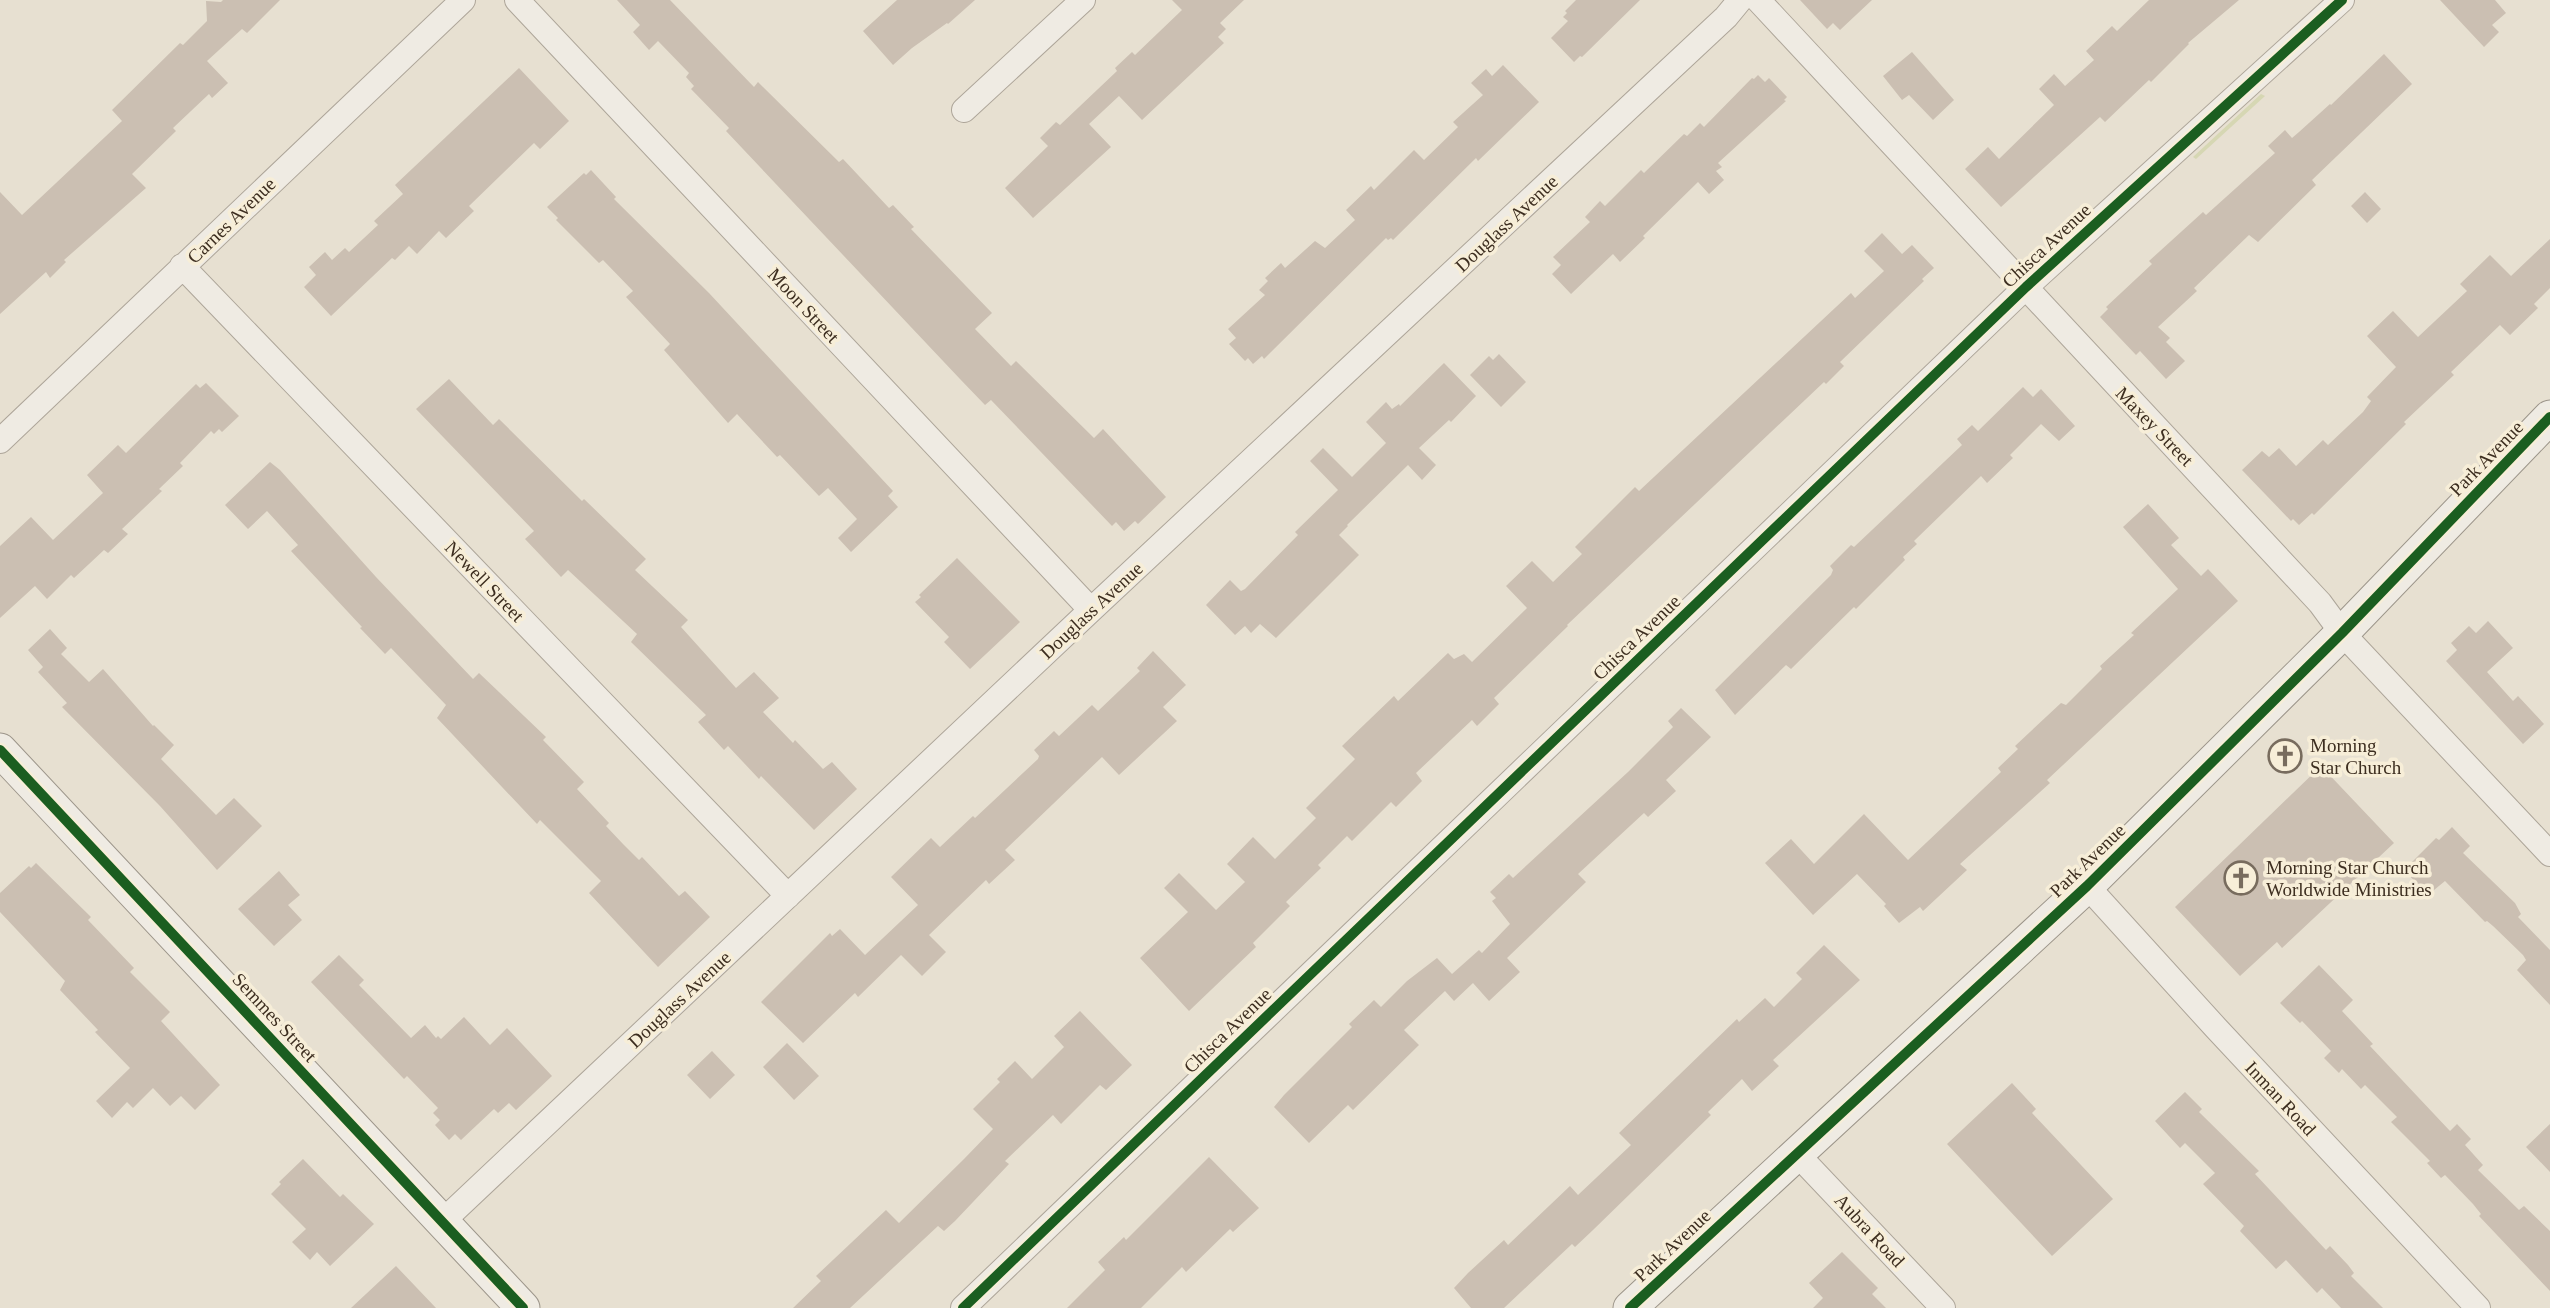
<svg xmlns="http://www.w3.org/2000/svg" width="2550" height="1308" font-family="'Times New Roman',serif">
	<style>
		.green { fill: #d6d7b3 }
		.building { fill: #cbbfb2 }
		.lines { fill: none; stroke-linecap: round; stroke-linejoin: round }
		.minor-casing { stroke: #ada599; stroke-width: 26 }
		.secondary-casing { stroke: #9c958a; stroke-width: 35 }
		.minor { stroke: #efebe3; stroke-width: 24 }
		.secondary { stroke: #efebe3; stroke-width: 33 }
		.cycleway-casing { stroke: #f7eed8; stroke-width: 15 }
		.cycleway { stroke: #1b5e20; stroke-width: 10 }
		.labels { text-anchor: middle; stroke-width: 7; stroke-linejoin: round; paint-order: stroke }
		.street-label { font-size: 19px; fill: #3d2e20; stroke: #f7eed8 }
		.poi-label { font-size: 19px; fill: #3d2e20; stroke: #f7eed8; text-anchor: start }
	</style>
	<rect width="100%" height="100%" fill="#e7e0d1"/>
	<!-- green -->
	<path class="green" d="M 2261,94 L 2265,96 L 2196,159 L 2193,157 Z"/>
	<!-- building -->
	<path class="building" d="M 223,0 L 280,0 L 247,33 L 242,29 L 207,61 L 228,83 L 212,98 L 209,94 L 173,128 L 176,131 L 132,174 L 146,188 L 64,260 L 66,262 L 50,278 L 46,272 L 0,314 L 0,192 L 22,215 L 122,121 L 112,110 L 180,43 L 183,45 L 207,21 L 206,1 L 221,2 Z
		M 617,0 L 670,0 L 754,87 L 758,82 L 839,162 L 843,159 L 889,208 L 893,205 L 914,227 L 911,229 L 992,313 L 975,329 L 1011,366 L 1016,361 L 1094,438 L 1103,429 L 1166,497 L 1138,524 L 1135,521 L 1124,531 L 1116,522 L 1112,526 L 991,400 L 985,405 L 960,379 L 726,131 L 729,128 L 691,89 L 694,86 L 686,77 L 689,73 L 658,41 L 649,50 L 633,32 L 640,25 Z
		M 897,0 L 975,0 L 948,24 L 947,23 L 912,48 L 893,65 L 863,31 Z
		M 1172,0 L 1244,0 L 1220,23 L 1226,29 L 1218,37 L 1224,43 L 1142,120 L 1119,96 L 1089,124 L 1111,147 L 1033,218 L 1005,188 L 1048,146 L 1040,138 L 1056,122 L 1060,125 L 1117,71 L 1115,68 L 1132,52 L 1135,55 L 1182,10 Z
		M 1576,0 L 1640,0 L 1582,57 L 1580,56 L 1574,62 L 1551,38 L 1568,21 L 1563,17 L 1567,13 L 1565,11 Z
		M 1800,0 L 1872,0 L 1840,30 L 1833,23 L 1827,29 Z
		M 2149,0 L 2239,0 L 2188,43 L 2189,44 L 2151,82 L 2149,80 L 2105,122 L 2100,117 L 2001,207 L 1965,169 L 1988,147 L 1999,159 L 2054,105 L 2039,89 L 2054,74 L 2065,86 L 2094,60 L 2086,51 L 2112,26 L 2117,31 Z
		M 2440,0 L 2495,0 L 2506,13 L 2492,25 L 2499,32 L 2484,47 Z
		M 1912,52 L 1954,100 L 1933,120 L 1909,95 L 1902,100 L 1883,76 Z
		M 2384,54 L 2412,84 L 2312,180 L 2316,185 L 2258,242 L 2249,235 L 2194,288 L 2197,291 L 2158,327 L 2170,338 L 2166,342 L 2185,361 L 2166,379 L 2140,351 L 2136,355 L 2100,317 L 2108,309 L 2106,307 L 2152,264 L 2149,261 L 2203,212 L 2206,215 L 2275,153 L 2268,146 L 2285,130 L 2292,138 L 2299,132 L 2330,104 L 2331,105 Z
		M 1503,65 L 1539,102 L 1478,161 L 1476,158 L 1393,240 L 1391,238 L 1388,240 L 1386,238 L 1264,359 L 1262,356 L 1253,364 L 1248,358 L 1245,361 L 1229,344 L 1236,338 L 1228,329 L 1265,295 L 1259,290 L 1268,281 L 1265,278 L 1281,263 L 1285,268 L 1315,241 L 1325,248 L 1355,220 L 1346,210 L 1371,186 L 1374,190 L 1414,150 L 1424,160 L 1458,127 L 1453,122 L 1483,95 L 1471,83 L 1486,69 L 1492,76 Z
		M 519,68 L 569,121 L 540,149 L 534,143 L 469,206 L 474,211 L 446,238 L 439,231 L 417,254 L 409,246 L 395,260 L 392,258 L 331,316 L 304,287 L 316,275 L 309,267 L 325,252 L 332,260 L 345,248 L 349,252 L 378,225 L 374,221 L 403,194 L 395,185 Z
		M 1758,75 L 1765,82 L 1769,78 L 1787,97 L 1784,100 L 1786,101 L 1718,163 L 1722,167 L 1716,171 L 1724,180 L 1709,194 L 1698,182 L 1643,236 L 1645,238 L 1620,262 L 1613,254 L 1571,294 L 1552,274 L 1561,265 L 1553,257 L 1590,222 L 1585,217 L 1600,201 L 1605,206 L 1641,170 L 1644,173 L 1684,134 L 1687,136 L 1700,123 L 1704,127 L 1752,78 L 1754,79 Z
		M 591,170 L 616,197 L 614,199 L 709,293 L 893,491 L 888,496 L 898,507 L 851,552 L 838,538 L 857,519 L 828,488 L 819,496 L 780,455 L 777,457 L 737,414 L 728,423 L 664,350 L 670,344 L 626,297 L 633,291 L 603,260 L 599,263 L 556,220 L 558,218 L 547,207 L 584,173 L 586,175 Z
		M 2365,192 L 2381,209 L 2367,223 L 2351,206 Z
		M 1882,233 L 1902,254 L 1912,245 L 1934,268 L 1922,279 L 1924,281 L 1840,362 L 1844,366 L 1826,384 L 1824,382 L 1567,625 L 1568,626 L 1494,698 L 1499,704 L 1477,726 L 1472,720 L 1416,773 L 1422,781 L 1396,807 L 1391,802 L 1352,841 L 1347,836 L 1318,865 L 1321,868 L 1286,902 L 1290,906 L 1253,943 L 1256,947 L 1189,1011 L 1140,958 L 1188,912 L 1164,888 L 1179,873 L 1216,910 L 1245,882 L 1227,864 L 1253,837 L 1275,859 L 1316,818 L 1306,808 L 1355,759 L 1342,746 L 1394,696 L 1398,701 L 1448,653 L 1454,659 L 1464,654 L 1472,662 L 1527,608 L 1506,586 L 1532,561 L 1553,582 L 1582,554 L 1575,547 L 1635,487 L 1639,491 L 1851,293 L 1855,298 L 1884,271 L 1864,251 Z
		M 2550,239 L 2550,288 L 2534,304 L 2538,308 L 2510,335 L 2500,325 L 2451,372 L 2454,375 L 2404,422 L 2406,424 L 2314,515 L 2312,513 L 2299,525 L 2293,519 L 2291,521 L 2242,470 L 2262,451 L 2269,457 L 2279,448 L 2296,466 L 2323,440 L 2328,445 L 2363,412 L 2371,401 L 2367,397 L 2396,367 L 2367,336 L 2393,311 L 2418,337 L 2467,291 L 2460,284 L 2490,255 L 2511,276 Z
		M 1499,354 L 1526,382 L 1501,407 L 1470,375 L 1489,356 L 1493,360 Z
		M 1444,363 L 1476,396 L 1451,422 L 1449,420 L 1419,448 L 1436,465 L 1422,480 L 1408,465 L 1347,525 L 1348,526 L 1339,535 L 1359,555 L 1276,638 L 1260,624 L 1251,633 L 1245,626 L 1235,635 L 1206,605 L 1230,580 L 1241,591 L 1245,589 L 1298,535 L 1295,532 L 1338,490 L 1310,461 L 1323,448 L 1352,477 L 1386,443 L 1366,422 L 1386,402 L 1392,409 L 1399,404 L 1400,406 Z
		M 449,379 L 493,425 L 499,419 L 582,501 L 584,499 L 646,559 L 635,570 L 688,620 L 681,627 L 736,688 L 754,672 L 779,698 L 763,712 L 793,743 L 795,740 L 823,769 L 832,762 L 857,789 L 814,830 L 761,776 L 759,779 L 728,746 L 724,750 L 698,722 L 706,715 L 631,642 L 637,634 L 568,570 L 561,577 L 525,539 L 534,531 L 416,409 Z
		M 206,383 L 239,416 L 222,432 L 219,429 L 214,434 L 211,431 L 180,463 L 183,466 L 159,489 L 162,491 L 122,529 L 128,534 L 108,553 L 104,550 L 74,578 L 71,575 L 47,599 L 35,586 L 0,618 L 0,546 L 31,517 L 53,540 L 103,493 L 87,475 L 118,445 L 126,453 L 196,384 L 200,388 Z
		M 2023,387 L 2033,397 L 2041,389 L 2075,426 L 2059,441 L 2041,424 L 2010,455 L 2013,458 L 1987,483 L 1981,476 L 1914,541 L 1917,544 L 1903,557 L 1905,560 L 1856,609 L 1854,607 L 1791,669 L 1786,665 L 1735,715 L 1715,690 L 1831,575 L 1833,570 L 1830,566 L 1851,545 L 1854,547 L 1962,445 L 1957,439 L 1972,425 L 1978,431 Z
		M 270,462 L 280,470 L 376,577 L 473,679 L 479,673 L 546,737 L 543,740 L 584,782 L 577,789 L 609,823 L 606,826 L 623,844 L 639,860 L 642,857 L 679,896 L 685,891 L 710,917 L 658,967 L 589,893 L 601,881 L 540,820 L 537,824 L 437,718 L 446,705 L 391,648 L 385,654 L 360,628 L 362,627 L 291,551 L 298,545 L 267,511 L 248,529 L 225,505 Z
		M 2148,504 L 2179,538 L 2171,545 L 2201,576 L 2208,569 L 2238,601 L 2047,780 L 2050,783 L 1960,864 L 1967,870 L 1923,911 L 1920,907 L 1899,923 L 1884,906 L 1886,904 L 1857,874 L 1813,915 L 1765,863 L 1791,839 L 1814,864 L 1864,814 L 1908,860 L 2001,772 L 1998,768 L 2018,749 L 2015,746 L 2061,703 L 2066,705 L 2102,669 L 2100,666 L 2134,635 L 2131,633 L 2178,589 L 2123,527 Z
		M 957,558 L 1020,622 L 970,669 L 944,642 L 949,637 L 915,602 L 921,597 L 919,595 Z
		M 2488,621 L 2513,648 L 2487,672 L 2513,701 L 2518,696 L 2544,724 L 2523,744 L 2446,661 L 2457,650 L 2451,643 L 2469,626 L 2476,633 Z
		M 50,629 L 67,648 L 61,654 L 89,682 L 103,669 L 153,726 L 154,725 L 174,745 L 161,759 L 216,815 L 234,798 L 262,826 L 217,870 L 160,806 L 62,707 L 67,703 L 38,672 L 43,667 L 28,650 Z
		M 1153,651 L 1186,685 L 1163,707 L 1177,721 L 1119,775 L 1102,757 L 1005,850 L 1015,860 L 989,884 L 986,880 L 929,935 L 946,952 L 922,976 L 901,955 L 858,997 L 855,993 L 803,1043 L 761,1002 L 830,933 L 832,936 L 840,929 L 865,955 L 918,905 L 891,877 L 931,838 L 940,847 L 973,816 L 975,818 L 1038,759 L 1039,756 L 1034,750 L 1054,731 L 1059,736 L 1092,705 L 1098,711 L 1140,671 L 1137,668 Z
		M 1681,708 L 1711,737 L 1666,780 L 1676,791 L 1648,817 L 1644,813 L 1578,874 L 1586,882 L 1507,958 L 1520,972 L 1489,1001 L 1473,983 L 1454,1001 L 1445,991 L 1404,1030 L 1419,1045 L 1353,1110 L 1348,1105 L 1309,1143 L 1274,1107 L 1284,1095 L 1352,1027 L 1349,1024 L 1374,1000 L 1381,1007 L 1407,981 L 1437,958 L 1452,974 L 1479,950 L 1482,953 L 1510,924 L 1492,901 L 1496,898 L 1490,892 L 1509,874 L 1513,878 L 1628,772 L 1673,727 L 1668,721 Z
		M 2321,766 L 2394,843 L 2282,948 L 2277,942 L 2240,976 L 2175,907 Z
		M 2452,827 L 2470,846 L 2463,853 L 2515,903 L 2521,914 L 2518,917 L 2550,950 L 2550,1005 L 2517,970 L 2526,960 L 2523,955 L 2493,926 L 2487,921 L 2485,922 L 2445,881 L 2428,895 L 2404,870 L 2436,838 L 2439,840 Z
		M 36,863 L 91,917 L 88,920 L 134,968 L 130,972 L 170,1012 L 161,1021 L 220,1085 L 195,1110 L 181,1096 L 170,1106 L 153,1088 L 133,1108 L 127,1102 L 112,1118 L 96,1101 L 130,1068 L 95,1032 L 98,1030 L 60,990 L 65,981 L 0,912 L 0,893 L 29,866 L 31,868 Z
		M 279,871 L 300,895 L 288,905 L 302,920 L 274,946 L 238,909 Z
		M 1824,945 L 1860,980 L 1773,1060 L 1779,1066 L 1752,1091 L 1742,1079 L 1710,1110 L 1708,1112 L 1711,1115 L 1593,1230 L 1575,1247 L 1572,1244 L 1504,1308 L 1471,1308 L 1454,1288 L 1468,1273 L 1504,1240 L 1508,1245 L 1570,1186 L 1578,1195 L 1631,1145 L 1619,1133 L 1737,1019 L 1739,1022 L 1765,998 L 1774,1007 L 1802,979 L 1796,973 Z
		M 339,955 L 364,980 L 359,985 L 411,1038 L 425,1025 L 436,1038 L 438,1036 L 441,1039 L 464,1017 L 490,1045 L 507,1028 L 552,1076 L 516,1110 L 509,1103 L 498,1113 L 494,1109 L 461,1140 L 455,1134 L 449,1140 L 435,1125 L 440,1120 L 433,1113 L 438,1108 L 407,1076 L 404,1079 L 311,982 Z
		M 2319,965 L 2353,1000 L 2342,1011 L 2373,1044 L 2370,1046 L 2450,1131 L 2457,1124 L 2471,1139 L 2465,1145 L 2483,1165 L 2478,1170 L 2519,1210 L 2524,1206 L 2550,1231 L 2550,1291 L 2479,1216 L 2481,1214 L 2473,1204 L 2445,1175 L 2441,1178 L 2427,1163 L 2430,1161 L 2391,1122 L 2397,1117 L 2365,1085 L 2361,1089 L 2342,1069 L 2339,1073 L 2324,1058 L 2331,1051 L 2302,1021 L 2300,1023 L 2280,1003 Z
		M 1080,1011 L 1132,1065 L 1106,1090 L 1100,1085 L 1061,1124 L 1053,1115 L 1005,1161 L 1009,1164 L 955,1221 L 944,1231 L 938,1226 L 850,1308 L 793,1308 L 821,1281 L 816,1276 L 886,1210 L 899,1223 L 964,1159 L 993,1129 L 973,1109 L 1000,1082 L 997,1079 L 1015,1061 L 1032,1079 L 1064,1047 L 1054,1036 Z
		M 787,1043 L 819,1076 L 794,1100 L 763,1067 Z
		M 712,1051 L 735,1075 L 710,1099 L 687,1075 Z
		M 2012,1083 L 2036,1109 L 2032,1113 L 2113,1199 L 2052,1256 L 1947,1144 Z
		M 2185,1092 L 2202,1109 L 2199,1112 L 2259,1171 L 2255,1174 L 2326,1250 L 2330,1246 L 2348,1265 L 2354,1273 L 2351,1276 L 2383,1308 L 2341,1308 L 2322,1288 L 2317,1293 L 2286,1260 L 2276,1269 L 2240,1231 L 2244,1226 L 2203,1184 L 2215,1173 L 2185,1143 L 2180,1148 L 2155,1121 Z
		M 2550,1124 L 2550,1172 L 2526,1147 Z
		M 1209,1157 L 1259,1208 L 1233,1232 L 1230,1229 L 1186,1272 L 1182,1267 L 1141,1308 L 1067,1308 L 1105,1270 L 1098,1262 L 1124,1237 L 1126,1240 Z
		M 303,1159 L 340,1197 L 343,1194 L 374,1224 L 330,1266 L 317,1252 L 310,1260 L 292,1242 L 306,1229 L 271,1194 L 281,1184 L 279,1182 Z
		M 1842,1252 L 1878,1288 L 1872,1294 L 1886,1308 L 1813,1308 L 1823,1298 L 1809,1283 Z
		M 396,1266 L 436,1308 L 351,1308 Z"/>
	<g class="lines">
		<defs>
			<path id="minor" d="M 517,0 L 1091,610
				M 1758,0 L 2320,603 L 2342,633 L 2550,854
				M 964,110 L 1083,0
				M 182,266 L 788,896
				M 0,441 L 463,0
				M 2087,886 L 2216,1028 L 2478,1308
				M 1796,1153 L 1943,1308
				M 443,1221 L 1091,610 L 1726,17 L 1740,0
				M 963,1308 L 2026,287 L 2342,0"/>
			<path id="secondary" d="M 0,750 L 523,1308
				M 1630,1308 L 2087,886 L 2342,633 L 2550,417"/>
		</defs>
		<!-- minor casing -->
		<use href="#minor" class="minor-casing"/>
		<!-- secondary casing -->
		<use href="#secondary" class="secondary-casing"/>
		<!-- minor -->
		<use href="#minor" class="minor"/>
		<!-- secondary -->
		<use href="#secondary" class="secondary"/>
		<defs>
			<path id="cycleway" d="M 0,750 L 523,1308
				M 963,1308 L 2026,287 L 2342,0
				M 1630,1308 L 2087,886 L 2342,633 L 2550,417"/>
		</defs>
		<!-- cycleway casing -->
		<use href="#cycleway" class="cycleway-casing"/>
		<!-- cycleway -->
		<use href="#cycleway" class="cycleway"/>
	</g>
	<!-- icons -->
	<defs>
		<symbol id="church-ring" viewBox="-11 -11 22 22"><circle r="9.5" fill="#f7eed8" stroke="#786c5e" stroke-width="1.5"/><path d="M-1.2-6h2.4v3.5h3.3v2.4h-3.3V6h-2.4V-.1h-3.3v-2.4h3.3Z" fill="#786c5e"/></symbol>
	</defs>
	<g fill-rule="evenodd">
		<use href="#church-ring" x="2266" y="737" width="38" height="38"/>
		<use href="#church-ring" x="2222" y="859" width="38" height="38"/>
	</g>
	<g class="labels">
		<!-- street labels -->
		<g class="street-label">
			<text transform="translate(231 220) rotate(-44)" y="7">Carnes Avenue</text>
			<text transform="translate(1506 223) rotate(-43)" y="7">Douglass Avenue</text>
			<text transform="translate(2046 245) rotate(-43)" y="7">Chisca Avenue</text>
			<text transform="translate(804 305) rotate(47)" y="7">Moon Street</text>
			<text transform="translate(2155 426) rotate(46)" y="7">Maxey Street</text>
			<text transform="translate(2486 458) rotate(-46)" y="7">Park Avenue</text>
			<text transform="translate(485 581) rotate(46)" y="7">Newell Street</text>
			<text transform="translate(1091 610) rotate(-43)" y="7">Douglass Avenue</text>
			<text transform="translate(1636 637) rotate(-44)" y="7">Chisca Avenue</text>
			<text transform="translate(2087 860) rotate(-44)" y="7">Park Avenue</text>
			<text transform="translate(679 999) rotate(-43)" y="7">Douglass Avenue</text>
			<text transform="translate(275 1017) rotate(47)" y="7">Semmes Street</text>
			<text transform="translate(1227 1030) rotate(-44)" y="7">Chisca Avenue</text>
			<text transform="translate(2281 1098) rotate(47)" y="7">Inman Road</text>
			<text transform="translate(1870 1230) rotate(47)" y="7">Aubra Road</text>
			<text transform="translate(1672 1245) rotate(-43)" y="7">Park Avenue</text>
		</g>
		<!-- poi labels -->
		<g class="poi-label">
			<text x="2310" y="752">Morning<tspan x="2310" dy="22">Star Church</tspan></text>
			<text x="2266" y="874">Morning Star Church<tspan x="2266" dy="22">Worldwide Ministries</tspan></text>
		</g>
	</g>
</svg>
